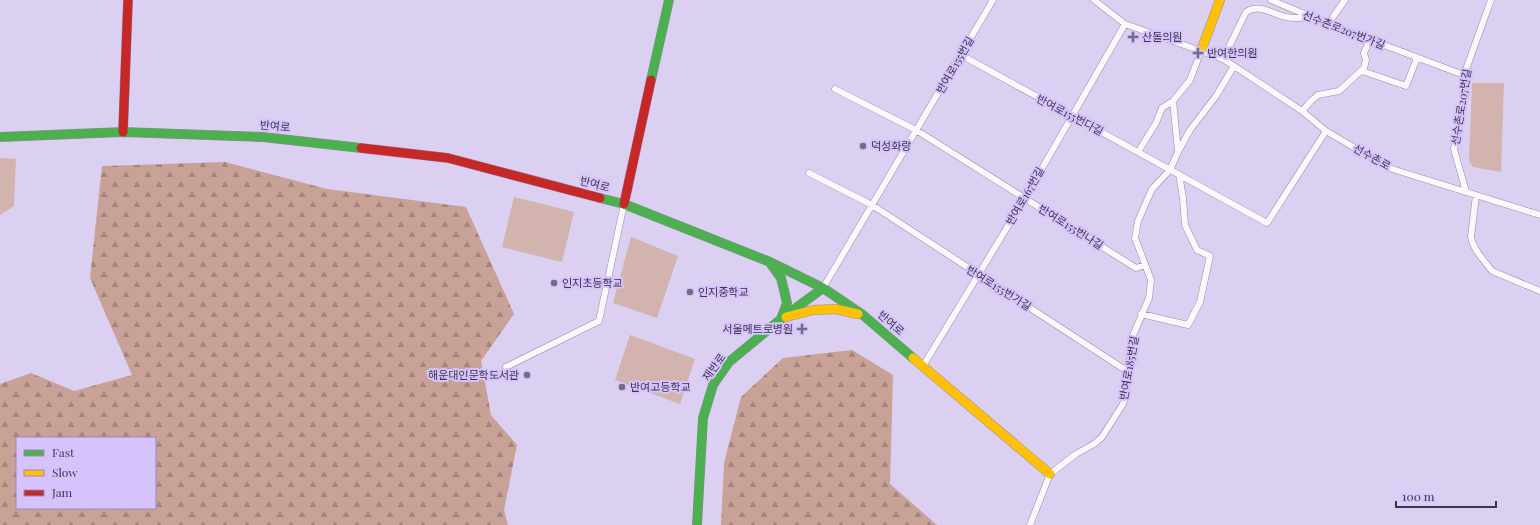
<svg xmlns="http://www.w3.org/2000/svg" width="1540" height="525" font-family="'Playfair Display','Noto Sans KR',serif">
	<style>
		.forest { fill: url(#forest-firs); fill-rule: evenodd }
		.pitch { fill: #d2b3ae }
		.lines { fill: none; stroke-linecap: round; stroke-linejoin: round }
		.street-casing { stroke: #968da6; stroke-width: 7 }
		.fast-casing { stroke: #968da6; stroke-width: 10 }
		.slow-casing { stroke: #968da6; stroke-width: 10 }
		.jam-casing { stroke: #968da6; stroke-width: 10 }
		.street { stroke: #faf8fd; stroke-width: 6 }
		.fast { stroke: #4caf50; stroke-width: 9 }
		.slow { stroke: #ffc107; stroke-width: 9 }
		.jam { stroke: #c62828; stroke-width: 9 }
		.poi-dot { fill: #746b86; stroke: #d6c3fe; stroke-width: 1.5 }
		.labels { text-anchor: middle; stroke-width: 4; stroke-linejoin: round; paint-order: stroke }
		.street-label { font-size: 11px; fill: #3c354c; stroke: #d6c3fe }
		.poi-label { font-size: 11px; fill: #3c354c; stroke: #d6c3fe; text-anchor: start }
	</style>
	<defs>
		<pattern id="forest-firs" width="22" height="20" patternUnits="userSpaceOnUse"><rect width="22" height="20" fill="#c8a297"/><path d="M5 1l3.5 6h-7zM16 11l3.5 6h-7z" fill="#a4857d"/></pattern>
	</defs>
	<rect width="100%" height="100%" fill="#dbd0f1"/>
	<!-- forest -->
	<path class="forest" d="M 225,162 L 327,189 L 466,207 L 514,314 L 481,361 L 491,415 L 517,445 L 504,510 L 508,525 L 0,525 L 0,384 L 31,373 L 74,391 L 132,375 L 90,278 L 102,166 ZM 17,438 L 155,438 L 155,508 L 17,508 Z
		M 852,350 L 893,375 L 890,484 L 937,525 L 721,525 L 724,463 L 741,397 L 783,358 Z"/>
	<!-- pitch -->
	<path class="pitch" d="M 1472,83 L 1504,83 L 1501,172 L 1473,167 L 1469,161 Z
		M 0,158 L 16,159 L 14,206 L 0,215 Z
		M 514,197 L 574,212 L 562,262 L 502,247 Z
		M 631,237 L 678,256 L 657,318 L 613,303 Z
		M 630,335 L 695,359 L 680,404 L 615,380 Z"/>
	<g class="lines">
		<defs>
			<path id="street" d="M 1094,0 L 1125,24 L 1201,51 L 1223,59 L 1234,66 L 1302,111 L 1326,131 L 1389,168 L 1540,215
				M 1271,0 L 1328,24 L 1464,75
				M 1328,24 L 1345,0
				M 961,55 L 1267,223 L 1326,131
				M 1223,59 L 1246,12 C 1260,3 1272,14 1286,17 C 1294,19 1301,18 1309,17
				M 1362,71 L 1406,86 L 1417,58
				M 835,89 L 916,130 L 1136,268 L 1145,265
				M 1173,101 L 1178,151
				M 1302,111 L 1311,101 L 1318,95 L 1339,91 L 1364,68 L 1366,60 L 1364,53 L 1368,44 L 1374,42
				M 1138,152 L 1156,123 L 1162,108 L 1173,101 L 1190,80 L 1201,51
				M 809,173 L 872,205 L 1127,371
				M 1466,192 L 1454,149 L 1465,97 L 1464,75 L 1491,0
				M 1476,195 L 1471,237 L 1473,244 L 1478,253 L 1492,271 L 1540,291
				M 823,288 L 993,0
				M 1141,314 L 1188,325 L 1200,302 L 1210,256 L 1197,250 L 1185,225 L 1183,198 L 1179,174
				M 923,366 L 1025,198 L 1125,24
				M 506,367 L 599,321 L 624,204
				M 1030,525 L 1050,474 L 1076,454 L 1094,444 L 1102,437 L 1123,404 L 1126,395 L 1127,371 L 1130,357 L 1131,340 L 1149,298 L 1151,280 L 1135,238 L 1138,221 L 1152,189 L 1170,170 L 1178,152 L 1190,130 L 1216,96 L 1234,66"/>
			<path id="fast" d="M 651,80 L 669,0
				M 0,137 L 123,132 L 263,137 L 361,148
				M 600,198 L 624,204 L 770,262 L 823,288 L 863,315 L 913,358
				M 771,264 L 781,278 L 787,303 L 781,319
				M 697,525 L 703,418 L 713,385 L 729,362 L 781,319 L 823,288"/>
			<path id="slow" d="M 1201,51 L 1220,0
				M 786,317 L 813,310 L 836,309 L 858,314
				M 913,358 L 1050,474"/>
			<path id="jam" d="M 123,132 L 128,0
				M 361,148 L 448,158 L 600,198
				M 624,204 L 651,80"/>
		</defs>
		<!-- street casing -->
		<use href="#street" class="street-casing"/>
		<!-- fast casing -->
		<use href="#fast" class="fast-casing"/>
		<!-- slow casing -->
		<use href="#slow" class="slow-casing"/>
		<!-- jam casing -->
		<use href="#jam" class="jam-casing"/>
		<!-- street -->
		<use href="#street" class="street"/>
		<!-- fast -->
		<use href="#fast" class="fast"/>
		<!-- slow -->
		<use href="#slow" class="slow"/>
		<!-- jam -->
		<use href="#jam" class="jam"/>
	</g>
	<!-- markers -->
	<g class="poi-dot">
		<path d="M1131 31h4v4h4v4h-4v4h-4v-4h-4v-4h4z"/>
		<path d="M1196 47h4v4h4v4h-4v4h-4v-4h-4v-4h4z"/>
		<circle cx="863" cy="146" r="4"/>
		<circle cx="554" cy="283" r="4"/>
		<circle cx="690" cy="292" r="4"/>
		<path d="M800 323h4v4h4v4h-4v4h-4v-4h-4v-4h4z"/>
		<circle cx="527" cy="375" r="4"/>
		<circle cx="622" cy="387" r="4"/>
	</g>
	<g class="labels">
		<!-- street labels -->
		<g class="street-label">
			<text transform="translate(1344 30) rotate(21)" y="4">선수촌로207번가길</text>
			<text transform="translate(955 65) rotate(-60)" y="4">반여로155번길</text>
			<text transform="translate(1461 107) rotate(-81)" y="4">선수촌로207번길</text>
			<text transform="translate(1070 115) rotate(28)" y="4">반여로155번다길</text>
			<text transform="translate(275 126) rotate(5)" y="4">반여로</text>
			<text transform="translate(1372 157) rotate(29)" y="4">선수촌로</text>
			<text transform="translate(595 184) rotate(15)" y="4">반여로</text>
			<text transform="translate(1025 196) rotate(-60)" y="4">반여로167번길</text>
			<text transform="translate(1071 227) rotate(32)" y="4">반여로155번나길</text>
			<text transform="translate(999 288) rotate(32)" y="4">반여로155번가길</text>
			<text transform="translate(891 323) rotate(41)" y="4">반여로</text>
			<text transform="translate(714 367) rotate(-54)" y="4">재반로</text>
			<text transform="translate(1129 368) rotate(-80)" y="4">반여로185번길</text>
		</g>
		<!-- poi labels -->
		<g class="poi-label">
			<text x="1142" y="41">산돌의원</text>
			<text x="1207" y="57">반여한의원</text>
			<text x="871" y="150">덕성화랑</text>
			<text x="562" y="287">인지초등학교</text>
			<text x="698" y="296">인지중학교</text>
			<text x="793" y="333" text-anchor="end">서울메트로병원</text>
			<text x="519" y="379" text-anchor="end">해운대인문학도서관</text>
			<text x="630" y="391">반여고등학교</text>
		</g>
	</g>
	<!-- legend -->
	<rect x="16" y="437" width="140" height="72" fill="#d6c3fe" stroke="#988ab7"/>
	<rect x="24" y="450" width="20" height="6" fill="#4caf50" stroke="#988ab7"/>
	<text x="52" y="457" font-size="12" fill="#3c354c">Fast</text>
	<rect x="24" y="470" width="20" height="6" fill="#ffc107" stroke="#988ab7"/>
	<text x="52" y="477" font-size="12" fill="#3c354c">Slow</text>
	<rect x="24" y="490" width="20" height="6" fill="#c62828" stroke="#988ab7"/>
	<text x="52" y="497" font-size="12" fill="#3c354c">Jam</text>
	<!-- scale -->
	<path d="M1396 501v6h100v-6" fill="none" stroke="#3c354c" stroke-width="2"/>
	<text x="1402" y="501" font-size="12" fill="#3c354c" stroke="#d6c3fe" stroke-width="3" paint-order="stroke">100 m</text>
</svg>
